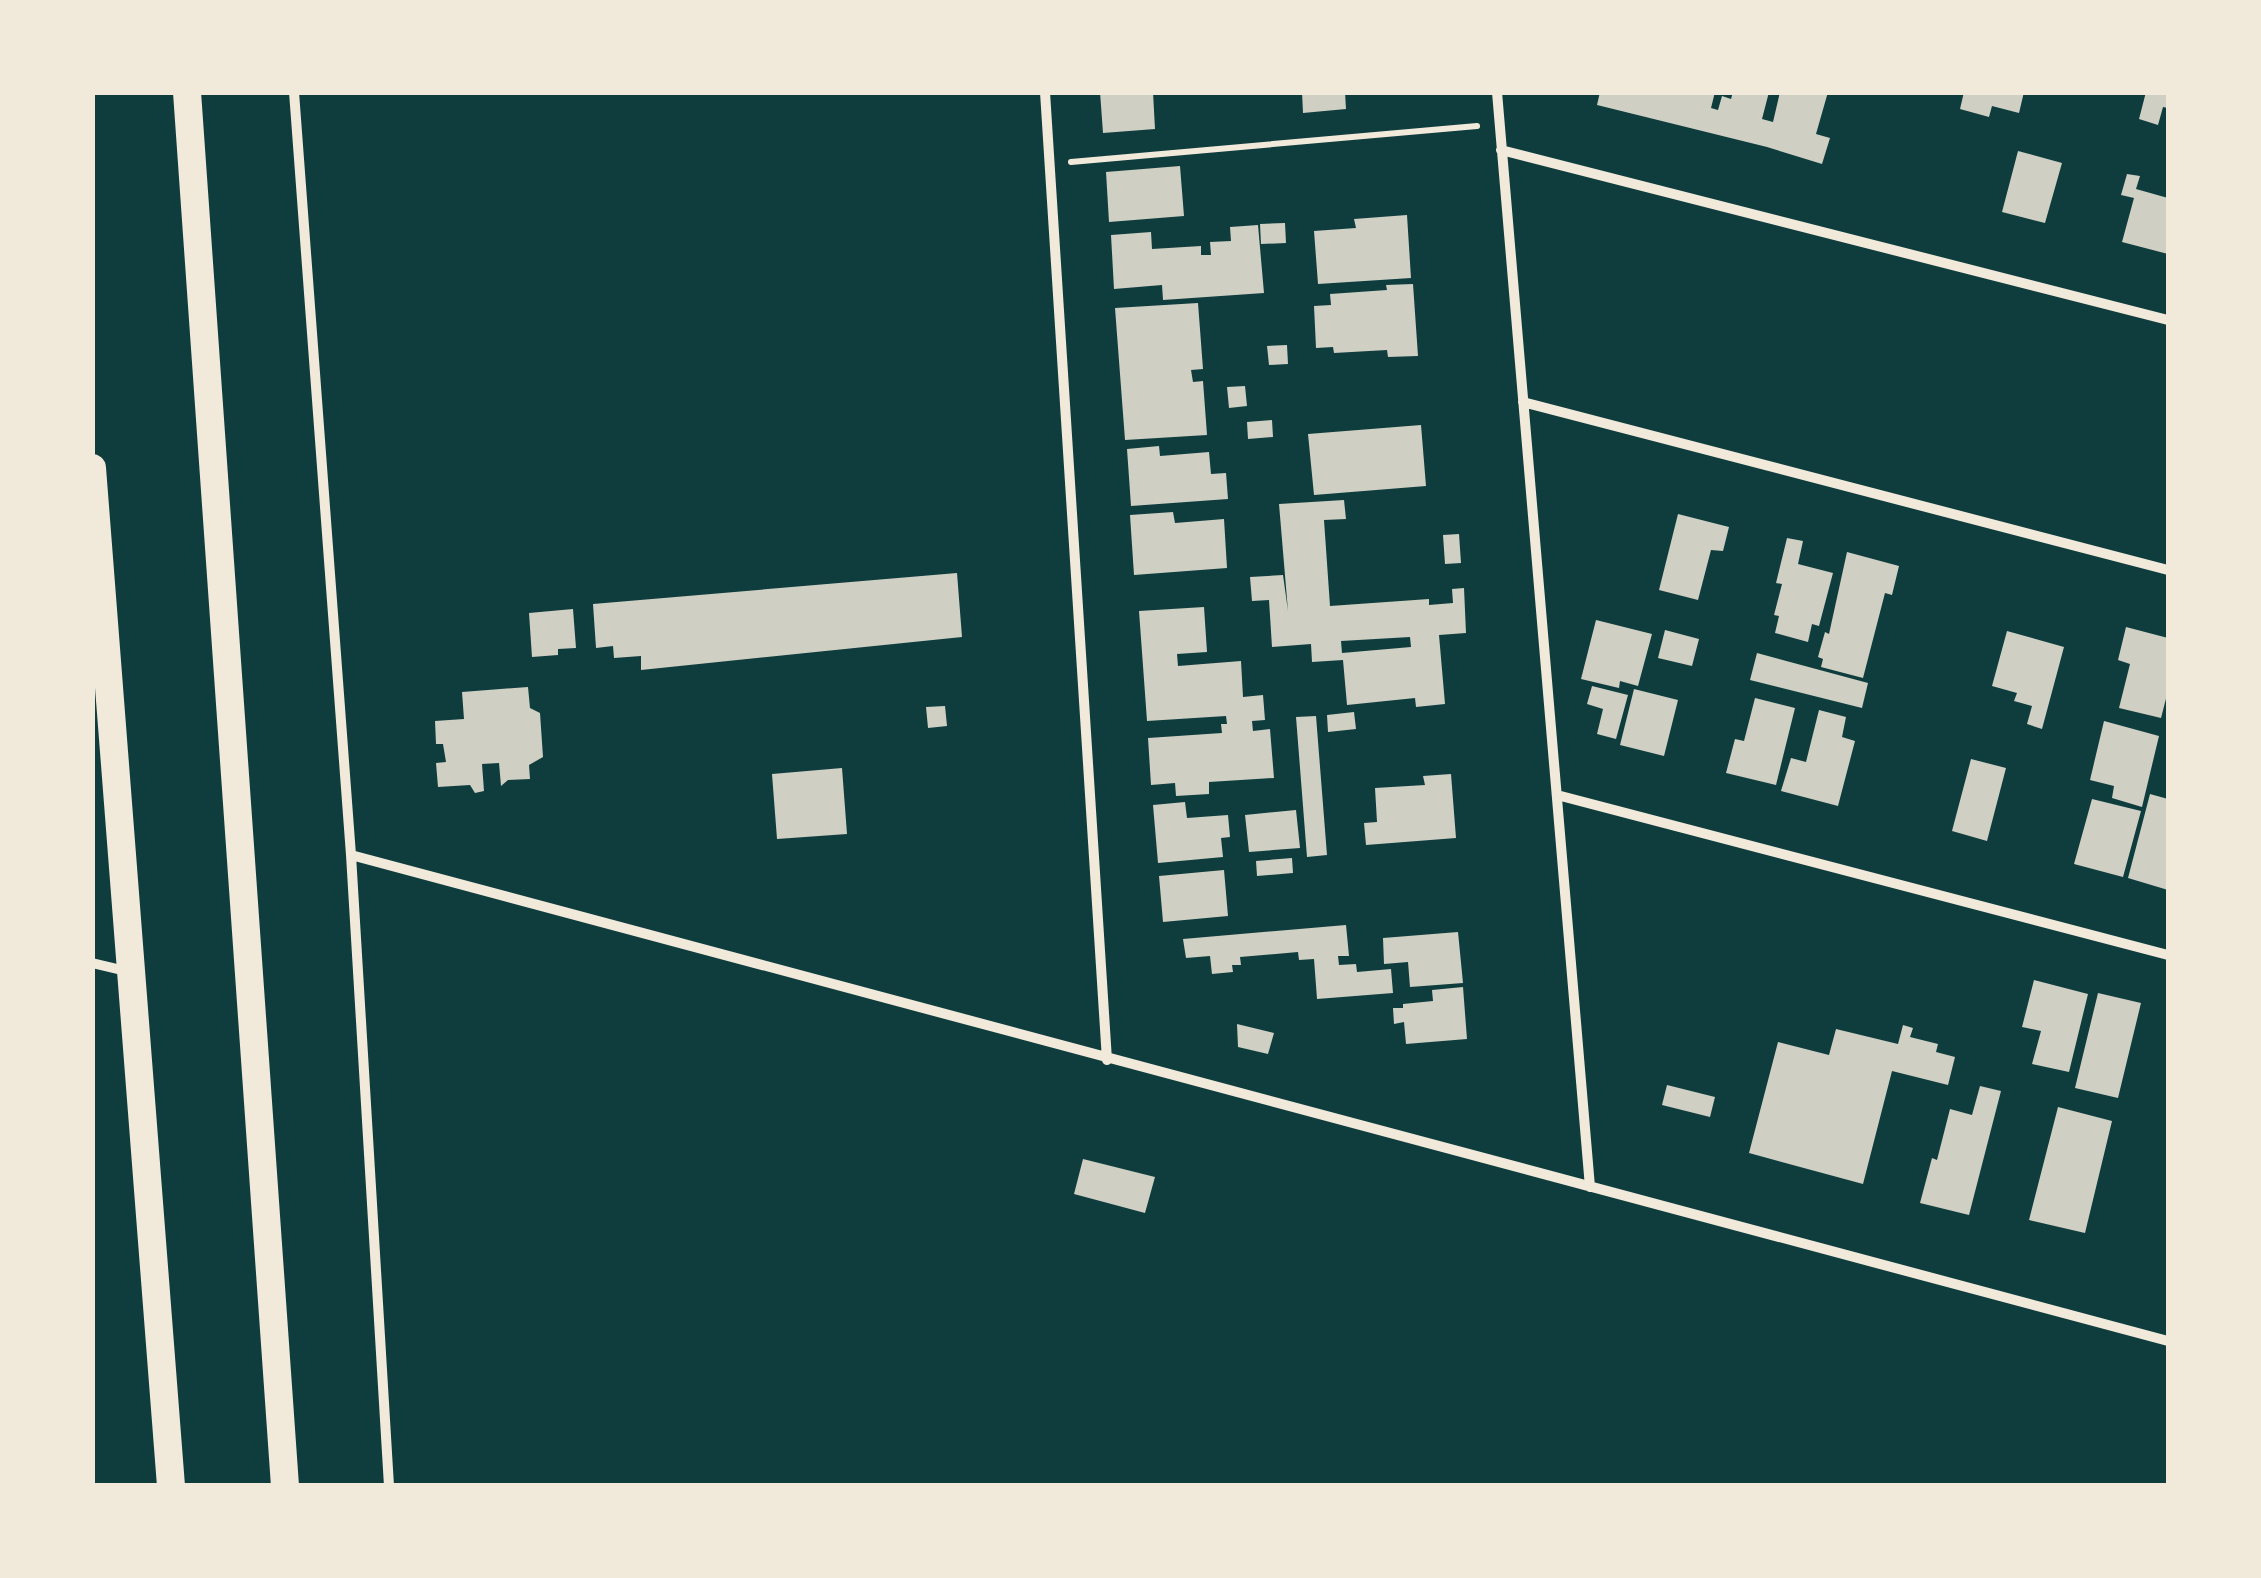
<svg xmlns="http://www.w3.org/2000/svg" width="2261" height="1578" font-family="Figtree,sans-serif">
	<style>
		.building { fill: #cfcfc3; fill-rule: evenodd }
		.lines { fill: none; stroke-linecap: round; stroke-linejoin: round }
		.path { stroke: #f1e9da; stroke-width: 6 }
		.minor { stroke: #f1e9da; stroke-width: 10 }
		.trunk { stroke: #f1e9da; stroke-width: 28 }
	</style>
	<rect width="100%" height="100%" fill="#0f3d3e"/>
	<!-- building -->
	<path class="building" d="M 1100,92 L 1153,92 L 1155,129 L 1103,133 Z
		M 1302,92 L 1345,92 L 1346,109 L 1303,113 Z
		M 1600,92 L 1715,92 L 1711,108 L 1718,110 L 1722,96 L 1731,99 L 1733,92 L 1769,92 L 1762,119 L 1773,122 L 1780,92 L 1828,92 L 1816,134 L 1830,138 L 1822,164 L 1767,147 L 1597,105 Z
		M 1964,92 L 2024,92 L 2019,113 L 1992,106 L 1989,117 L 1960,109 Z
		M 2146,92 L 2168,92 L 2168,108 L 2163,107 L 2158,125 L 2139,119 Z
		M 2018,151 L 2062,163 L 2045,223 L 2002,212 Z
		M 1180,166 L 1184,216 L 1109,222 L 1106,172 Z
		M 2127,174 L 2140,176 L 2136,189 L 2168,198 L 2168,254 L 2122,242 L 2134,198 L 2121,195 Z
		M 1407,215 L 1411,278 L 1318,284 L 1314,231 L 1356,228 L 1354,219 Z
		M 1285,223 L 1286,243 L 1261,244 L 1260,224 Z
		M 1258,225 L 1264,293 L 1163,300 L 1162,285 L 1114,289 L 1111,235 L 1151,232 L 1152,249 L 1201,246 L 1201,255 L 1211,255 L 1210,242 L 1231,241 L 1230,227 Z
		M 1413,284 L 1418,356 L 1388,357 L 1387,350 L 1334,353 L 1333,347 L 1316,348 L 1314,306 L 1331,305 L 1330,294 L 1387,290 L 1386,285 Z
		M 1198,303 L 1203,369 L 1191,370 L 1193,382 L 1203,381 L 1207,435 L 1125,440 L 1115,308 Z
		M 1287,345 L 1288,364 L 1269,365 L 1267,346 Z
		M 1245,386 L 1247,406 L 1229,408 L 1227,387 Z
		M 1272,420 L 1273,437 L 1248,439 L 1247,422 Z
		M 1421,425 L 1426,486 L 1314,495 L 1308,434 Z
		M 1159,446 L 1160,456 L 1209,452 L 1211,474 L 1226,473 L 1228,499 L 1131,506 L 1127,449 Z
		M 1344,500 L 1346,519 L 1324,520 L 1330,606 L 1429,599 L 1429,605 L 1453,603 L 1452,589 L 1464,588 L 1466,633 L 1439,635 L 1445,704 L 1416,707 L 1415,698 L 1347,705 L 1343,660 L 1312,662 L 1311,644 L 1272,647 L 1269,600 L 1252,601 L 1250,577 L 1283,575 L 1288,611 L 1279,504 ZM 1410,637 L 1411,647 L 1342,653 L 1341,641 Z
		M 1173,512 L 1175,523 L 1224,519 L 1227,568 L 1134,575 L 1130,515 Z
		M 1678,514 L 1729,527 L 1723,551 L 1711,550 L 1698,600 L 1659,590 Z
		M 1459,534 L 1461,563 L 1445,564 L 1443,535 Z
		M 1787,538 L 1803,541 L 1798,564 L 1833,573 L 1819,626 L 1812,624 L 1808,642 L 1775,633 L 1779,616 L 1774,615 L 1782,584 L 1776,583 Z
		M 1847,552 L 1899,566 L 1892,595 L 1885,593 L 1863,678 L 1821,667 L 1823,659 L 1818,657 L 1825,632 L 1829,634 Z
		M 957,573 L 962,637 L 641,670 L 641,656 L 614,658 L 613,646 L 596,648 L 593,604 Z
		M 1204,607 L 1207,652 L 1177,654 L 1178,666 L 1241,661 L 1243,697 L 1263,695 L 1265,720 L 1252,721 L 1253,731 L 1270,729 L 1274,778 L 1209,782 L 1209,794 L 1176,796 L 1175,783 L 1151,785 L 1148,738 L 1222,733 L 1221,724 L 1227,724 L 1226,716 L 1147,721 L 1139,611 Z
		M 573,609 L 576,648 L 558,649 L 558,655 L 532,657 L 529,613 Z
		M 1596,620 L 1652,634 L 1638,686 L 1620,681 L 1619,688 L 1581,679 Z
		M 2126,627 L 2168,638 L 2168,691 L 2161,718 L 2119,708 L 2130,664 L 2118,660 Z
		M 1665,630 L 1699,639 L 1692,666 L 1658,658 Z
		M 2007,631 L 2064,647 L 2042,729 L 2027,724 L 2032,706 L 2014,701 L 2017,693 L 1992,686 Z
		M 1757,653 L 1868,683 L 1862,708 L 1750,680 Z
		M 1592,686 L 1628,695 L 1616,739 L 1597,734 L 1603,709 L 1587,704 Z
		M 528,687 L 530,708 L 540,713 L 543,757 L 529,765 L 530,779 L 508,780 L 501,786 L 499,763 L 482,764 L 484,791 L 475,793 L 470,785 L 438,787 L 436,763 L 446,762 L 443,744 L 436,744 L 435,721 L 464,719 L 462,692 Z
		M 1634,689 L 1678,700 L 1664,756 L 1620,745 Z
		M 1755,698 L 1795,708 L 1776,785 L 1726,773 L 1735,739 L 1744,741 Z
		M 945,706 L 947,726 L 928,728 L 926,707 Z
		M 1819,710 L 1846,717 L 1842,737 L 1855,741 L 1838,806 L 1781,791 L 1791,758 L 1806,762 Z
		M 1354,712 L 1356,729 L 1328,732 L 1327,715 Z
		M 1316,716 L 1327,855 L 1307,857 L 1296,717 Z
		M 2104,721 L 2159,736 L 2142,807 L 2112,798 L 2114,786 L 2090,780 Z
		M 1971,759 L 2006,768 L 1987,841 L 1952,831 Z
		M 842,768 L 847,834 L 777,839 L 772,774 Z
		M 1451,774 L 1456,838 L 1366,845 L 1364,823 L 1377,822 L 1375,788 L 1425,785 L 1423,776 Z
		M 2150,794 L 2168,799 L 2168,890 L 2128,878 Z
		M 2092,799 L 2141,811 L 2123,877 L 2074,864 Z
		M 1185,802 L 1187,818 L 1228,815 L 1230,837 L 1221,838 L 1223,857 L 1158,863 L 1153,805 Z
		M 1296,810 L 1300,848 L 1249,852 L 1245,815 Z
		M 1292,858 L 1293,873 L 1257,876 L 1256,861 Z
		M 1224,870 L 1228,916 L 1163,922 L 1159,876 Z
		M 1346,925 L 1349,956 L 1338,956 L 1339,965 L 1356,964 L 1357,972 L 1391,969 L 1393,993 L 1317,999 L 1314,959 L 1299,960 L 1298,952 L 1240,957 L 1241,965 L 1232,965 L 1233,972 L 1212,974 L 1210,956 L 1186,958 L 1183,939 Z
		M 1458,932 L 1463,983 L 1410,987 L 1408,962 L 1384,964 L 1383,938 Z
		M 2034,980 L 2088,994 L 2069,1072 L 2032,1064 L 2041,1031 L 2022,1027 Z
		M 1463,987 L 1467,1039 L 1406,1044 L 1404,1022 L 1394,1024 L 1393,1008 L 1403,1008 L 1403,1004 L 1433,1001 L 1432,990 Z
		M 2098,993 L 2141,1003 L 2118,1098 L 2075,1088 Z
		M 1237,1024 L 1274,1033 L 1268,1054 L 1238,1047 Z
		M 1903,1025 L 1913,1028 L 1910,1037 L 1938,1044 L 1936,1052 L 1955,1057 L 1948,1085 L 1892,1071 L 1863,1184 L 1749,1153 L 1778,1042 L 1829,1055 L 1836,1029 L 1898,1044 Z
		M 1667,1085 L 1715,1097 L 1710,1117 L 1662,1105 Z
		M 1980,1086 L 2001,1091 L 1969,1215 L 1920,1203 L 1932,1158 L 1937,1160 L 1950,1109 L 1972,1115 Z
		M 2058,1107 L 2112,1121 L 2085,1233 L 2029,1220 Z
		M 1083,1159 L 1155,1177 L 1145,1213 L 1074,1194 Z"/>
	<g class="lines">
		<!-- path -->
		<path class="path" d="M 1071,162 L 1477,126"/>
		<!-- minor -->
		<path class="minor" d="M 294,92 L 351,855 L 389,1486
			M 1045,92 L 1107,1060
			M 1497,92 L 1590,1187
			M 1501,150 L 2168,320
			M 1523,402 L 2168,570
			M 1557,795 L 2168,955
			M 351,855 L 2168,1341
			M 92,963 L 130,972"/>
		<!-- trunk -->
		<path class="trunk" d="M 187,92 L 285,1486
			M 92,468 L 171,1486"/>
	</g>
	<!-- border -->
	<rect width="2261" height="1578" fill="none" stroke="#f1e9da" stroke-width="190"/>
</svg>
